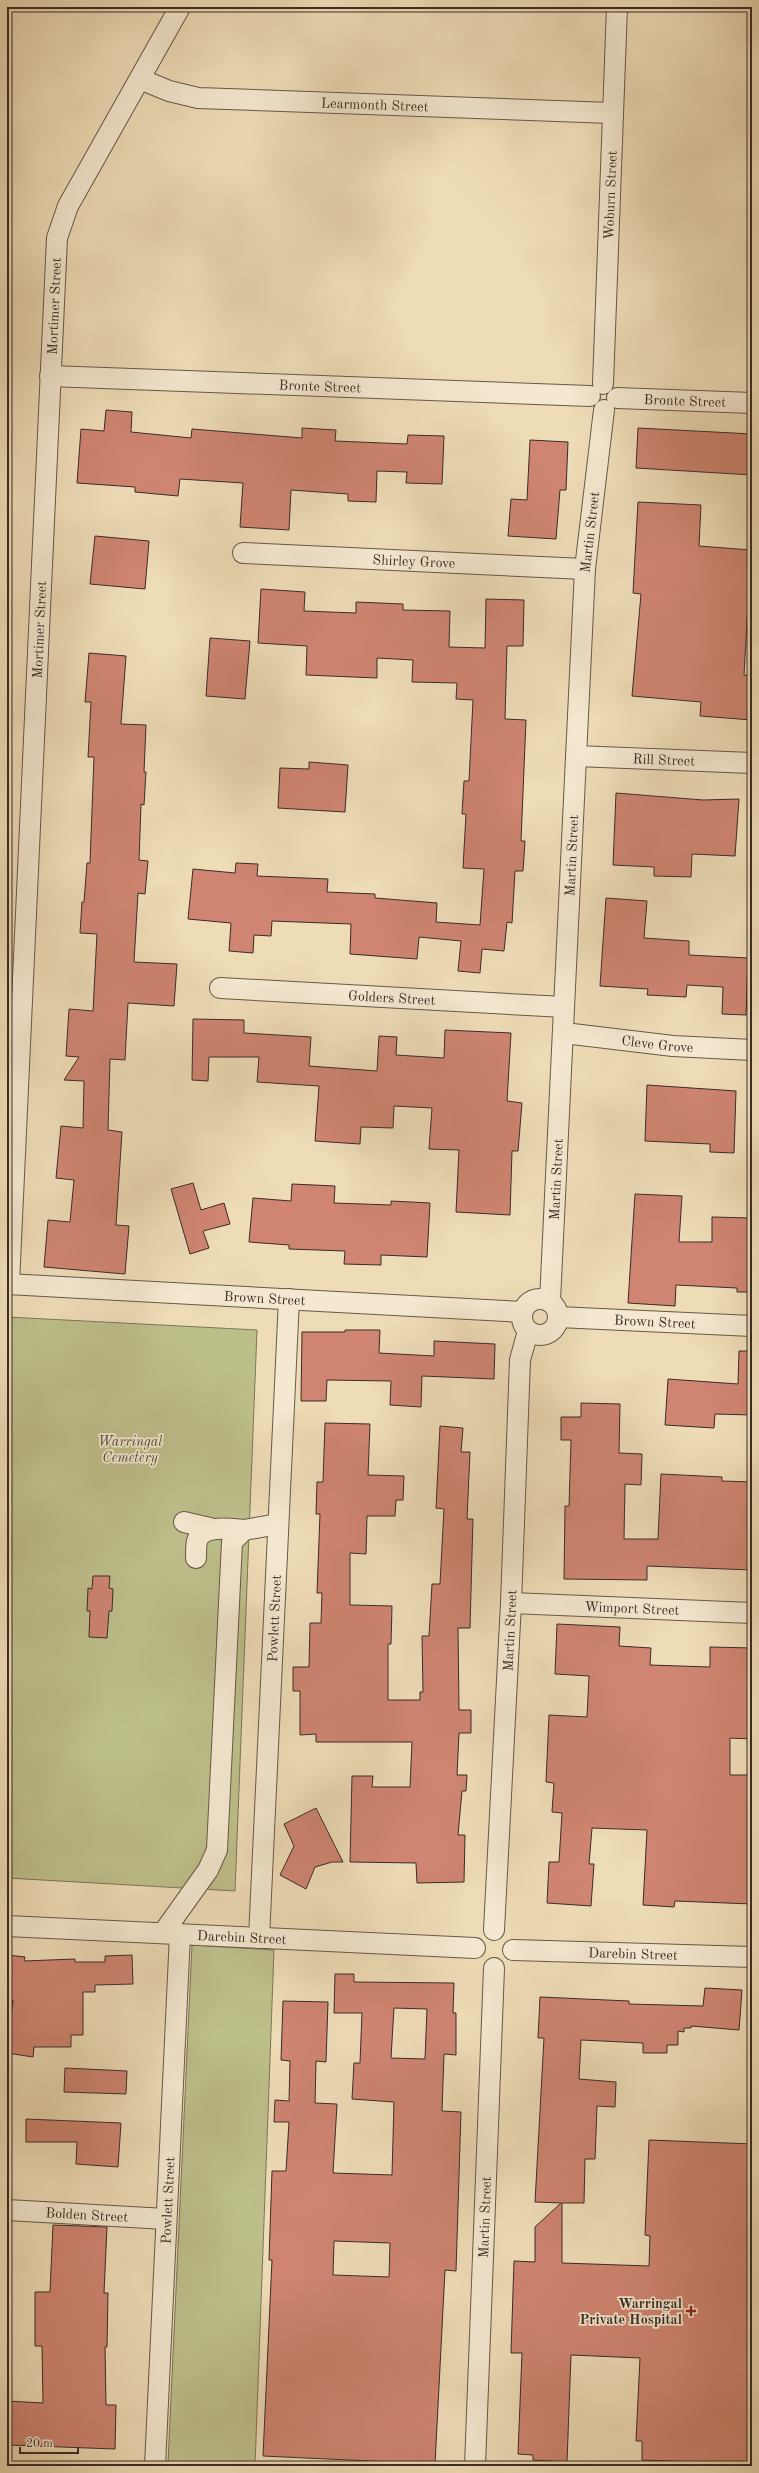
<svg xmlns="http://www.w3.org/2000/svg" width="759" height="2473" font-family="'Old Standard TT',serif">
	<style>
		.green { fill: #bdbf8b; stroke: #7c7658 }
		.building { fill: #cf8572; stroke: #3a2c24; fill-rule: evenodd }
		.lines { fill: none; stroke-linecap: round; stroke-linejoin: round }
		.minor-casing { stroke: #675849; stroke-width: 22 }
		.minor { stroke: #f4e8d0; stroke-width: 20 }
		.poi-dot { fill: #8f2418; stroke: #f4e8d0; stroke-width: 1.5 }
		.labels { text-anchor: middle; stroke-width: 3.5; stroke-linejoin: round; paint-order: stroke }
		.street-label { font-size: 14px; fill: #3a2c24; stroke: #f4e8d0 }
		.park-label { font-size: 14px; font-style: italic; fill: #544939; stroke: #f4e8d0 }
		.poi-label { font-size: 14px; font-weight: bold; fill: #3a2c24; stroke: #f4e8d0; text-anchor: end }
	</style>
	<rect width="100%" height="100%" fill="#eedcb7"/>
	<filter id="stains"><feTurbulence type="fractalNoise" baseFrequency=".005" numOctaves="4"/><feColorMatrix values="0 0 0 0 .2 0 0 0 0 .09 0 0 0 0 .02 0 0 0 .5 -.17"/></filter>
	<radialGradient id="worn" r=".72"><stop offset=".6" stop-color="#630" stop-opacity="0"/><stop offset="1" stop-color="#630" stop-opacity=".3"/></radialGradient>
	<!-- green -->
	<path class="green" d="M 7,1317 L 257,1330 L 235,1891 L 7,1878 Z
		M 192,1945 L 274,1950 L 255,2466 L 168,2463 Z"/>
	<!-- building -->
	<path class="building" d="M 106,410 L 132,412 L 131,432 L 191,438 L 192,429 L 302,438 L 302,428 L 336,430 L 335,441 L 407,444 L 408,435 L 444,436 L 442,484 L 406,483 L 407,472 L 377,471 L 376,502 L 348,501 L 348,494 L 291,490 L 289,530 L 240,527 L 243,483 L 180,479 L 178,496 L 135,492 L 135,487 L 77,483 L 81,429 L 104,431 Z
		M 638,428 L 752,434 L 752,475 L 636,468 Z
		M 530,440 L 568,442 L 566,490 L 560,490 L 556,539 L 508,536 L 511,499 L 527,500 Z
		M 638,502 L 701,505 L 699,546 L 751,550 L 744,675 L 752,676 L 752,720 L 700,716 L 701,702 L 632,696 L 641,594 L 633,593 Z
		M 95,536 L 149,541 L 145,589 L 90,584 Z
		M 261,589 L 305,592 L 304,611 L 356,613 L 356,602 L 403,604 L 403,610 L 450,611 L 449,647 L 485,648 L 486,599 L 524,600 L 523,646 L 507,646 L 505,719 L 526,720 L 521,841 L 525,841 L 523,871 L 515,871 L 512,923 L 507,922 L 504,951 L 482,949 L 480,973 L 458,971 L 461,941 L 419,937 L 417,959 L 350,954 L 351,924 L 272,921 L 271,936 L 254,935 L 253,953 L 229,951 L 231,923 L 188,919 L 193,869 L 235,873 L 236,863 L 258,864 L 257,876 L 328,879 L 327,892 L 375,894 L 375,898 L 437,903 L 436,922 L 480,925 L 484,869 L 463,868 L 466,814 L 462,814 L 464,781 L 469,781 L 473,700 L 456,699 L 457,683 L 412,682 L 413,660 L 377,658 L 377,678 L 306,675 L 307,646 L 258,643 Z
		M 210,638 L 250,641 L 245,699 L 206,696 Z
		M 89,653 L 126,656 L 121,724 L 146,725 L 144,772 L 146,772 L 144,805 L 141,804 L 139,860 L 148,861 L 145,894 L 138,893 L 134,962 L 177,964 L 174,1006 L 128,1003 L 125,1060 L 110,1059 L 108,1130 L 122,1132 L 116,1225 L 129,1226 L 125,1274 L 44,1267 L 48,1220 L 70,1222 L 74,1180 L 56,1178 L 61,1126 L 83,1128 L 84,1081 L 64,1080 L 79,1057 L 66,1056 L 69,1009 L 93,1011 L 97,934 L 80,933 L 82,902 L 84,902 L 87,863 L 90,863 L 94,757 L 88,757 L 91,702 L 85,702 Z
		M 309,762 L 348,765 L 345,812 L 278,808 L 280,768 L 309,769 Z
		M 616,793 L 703,800 L 739,799 L 735,856 L 692,854 L 691,877 L 654,876 L 654,867 L 613,865 Z
		M 606,898 L 647,901 L 644,938 L 689,941 L 689,955 L 748,958 L 746,1015 L 722,1014 L 723,987 L 687,985 L 686,997 L 647,995 L 648,989 L 600,986 Z
		M 193,1019 L 244,1020 L 244,1033 L 311,1037 L 309,1066 L 377,1071 L 379,1036 L 397,1037 L 396,1055 L 444,1058 L 445,1030 L 511,1033 L 507,1101 L 522,1103 L 518,1151 L 512,1151 L 510,1215 L 456,1212 L 459,1150 L 429,1149 L 432,1108 L 394,1106 L 393,1128 L 361,1127 L 360,1144 L 315,1141 L 319,1086 L 257,1082 L 259,1057 L 209,1057 L 208,1081 L 192,1080 Z
		M 647,1085 L 736,1091 L 734,1153 L 710,1152 L 710,1144 L 645,1141 Z
		M 193,1183 L 201,1210 L 224,1203 L 230,1224 L 203,1231 L 209,1248 L 190,1254 L 171,1189 Z
		M 292,1184 L 335,1186 L 334,1203 L 391,1205 L 391,1201 L 430,1203 L 427,1257 L 381,1255 L 381,1265 L 344,1264 L 345,1251 L 289,1249 L 289,1245 L 249,1242 L 253,1198 L 291,1201 Z
		M 635,1194 L 682,1196 L 679,1242 L 712,1242 L 712,1217 L 752,1218 L 752,1292 L 737,1292 L 737,1288 L 676,1285 L 675,1306 L 628,1303 Z
		M 345,1330 L 380,1330 L 379,1353 L 434,1356 L 434,1341 L 495,1344 L 494,1379 L 422,1376 L 421,1407 L 390,1405 L 391,1381 L 327,1380 L 326,1401 L 301,1401 L 302,1332 L 345,1332 Z
		M 739,1351 L 752,1351 L 752,1415 L 715,1414 L 714,1428 L 665,1425 L 668,1379 L 738,1384 Z
		M 581,1403 L 620,1404 L 619,1453 L 642,1454 L 641,1485 L 625,1484 L 624,1539 L 658,1539 L 661,1474 L 722,1477 L 722,1481 L 752,1482 L 752,1570 L 647,1566 L 647,1580 L 564,1579 L 565,1506 L 569,1506 L 571,1440 L 561,1440 L 561,1417 L 581,1417 Z
		M 325,1423 L 370,1424 L 368,1475 L 404,1476 L 403,1500 L 396,1500 L 395,1516 L 367,1516 L 366,1554 L 350,1553 L 350,1605 L 392,1606 L 391,1644 L 388,1644 L 388,1700 L 420,1700 L 420,1692 L 423,1692 L 422,1636 L 429,1636 L 432,1584 L 440,1584 L 444,1509 L 436,1508 L 440,1426 L 463,1428 L 461,1452 L 470,1452 L 467,1519 L 473,1519 L 470,1628 L 458,1628 L 459,1710 L 471,1710 L 471,1733 L 459,1733 L 457,1775 L 467,1775 L 466,1791 L 462,1791 L 458,1835 L 465,1835 L 464,1882 L 417,1883 L 416,1863 L 350,1862 L 352,1776 L 373,1776 L 372,1787 L 410,1787 L 412,1742 L 316,1742 L 316,1734 L 300,1735 L 300,1691 L 293,1691 L 293,1667 L 309,1667 L 310,1623 L 321,1623 L 322,1593 L 317,1593 L 320,1514 L 316,1514 L 317,1482 L 323,1482 Z
		M 93,1576 L 110,1576 L 109,1588 L 113,1589 L 112,1611 L 109,1611 L 107,1638 L 89,1637 L 90,1611 L 87,1611 L 88,1588 L 92,1589 Z
		M 557,1624 L 620,1627 L 619,1646 L 651,1648 L 650,1665 L 710,1667 L 710,1647 L 752,1648 L 752,1739 L 730,1738 L 730,1775 L 752,1775 L 752,1904 L 675,1901 L 674,1907 L 643,1905 L 647,1830 L 592,1828 L 589,1864 L 594,1864 L 591,1906 L 547,1903 L 549,1862 L 559,1862 L 562,1813 L 552,1812 L 554,1783 L 546,1782 L 549,1715 L 587,1717 L 589,1676 L 555,1674 Z
		M 316,1808 L 343,1862 L 332,1862 L 315,1867 L 306,1889 L 280,1875 L 294,1846 L 284,1824 Z
		M 7,1955 L 25,1957 L 24,1961 L 75,1959 L 75,1962 L 105,1962 L 105,1956 L 132,1955 L 133,1984 L 95,1985 L 95,1992 L 83,1992 L 83,2035 L 71,2035 L 71,2047 L 34,2047 L 33,2057 L 7,2053 L 13,2000 L 12,2004 L 7,2003 Z
		M 335,1974 L 354,1974 L 354,1982 L 454,1983 L 453,2013 L 456,2013 L 456,2055 L 444,2054 L 442,2111 L 461,2112 L 456,2271 L 445,2270 L 435,2464 L 263,2456 L 272,2260 L 269,2260 L 272,2171 L 286,2171 L 289,2122 L 274,2122 L 275,2100 L 289,2101 L 290,2061 L 281,2060 L 283,2001 L 328,2002 L 326,2062 L 316,2061 L 315,2103 L 337,2104 L 333,2173 L 392,2175 L 394,2102 L 352,2099 L 354,2063 L 360,2063 L 362,2013 L 334,2013 ZM 394,2008 L 427,2009 L 425,2059 L 391,2058 ZM 334,2241 L 390,2243 L 389,2277 L 333,2275 Z
		M 705,1988 L 742,1990 L 739,2030 L 691,2026 L 691,2028 L 684,2028 L 684,2032 L 678,2031 L 678,2045 L 667,2045 L 667,2053 L 643,2053 L 643,2043 L 581,2040 L 579,2079 L 616,2082 L 615,2107 L 597,2106 L 595,2159 L 585,2159 L 584,2203 L 562,2203 L 562,2263 L 649,2266 L 650,2236 L 645,2235 L 649,2140 L 752,2144 L 752,2464 L 642,2460 L 642,2441 L 636,2441 L 640,2358 L 571,2355 L 567,2462 L 533,2460 L 533,2455 L 518,2454 L 522,2353 L 511,2353 L 514,2261 L 535,2262 L 535,2227 L 561,2203 L 535,2202 L 544,2038 L 538,2038 L 540,1997 L 629,2001 L 629,2004 L 703,2006 Z
		M 65,2068 L 127,2071 L 126,2094 L 64,2092 Z
		M 26,2119 L 121,2123 L 118,2167 L 76,2164 L 77,2142 L 26,2142 Z
		M 53,2225 L 107,2227 L 104,2293 L 108,2293 L 107,2347 L 105,2347 L 106,2405 L 116,2405 L 115,2449 L 7,2445 L 7,2401 L 43,2403 L 42,2346 L 35,2346 L 35,2292 L 50,2292 Z"/>
	<g class="lines">
		<defs>
			<g id="minor">
				<path id="s1" d="M 140,79 L 169,91 L 198,98 L 612,113"/>
				<path id="s2" d="M 50,376 L 590,396"/>
				<path id="s3" d="M 603,384 L 617,7"/>
				<path id="s4" d="M 617,398 L 752,403"/>
				<path id="s5" d="M 243,553 L 585,569"/>
				<path id="s6" d="M 576,756 L 752,763"/>
				<path id="s7" d="M 220,988 L 564,1007"/>
				<path id="s8" d="M 564,1033 L 673,1046 L 752,1050"/>
				<path id="s9" d="M 7,1284 L 522,1312"/>
				<path id="s10" d="M 9,1284 L 57,238 L 68,206 L 180,7"/>
				<circle cx="540" cy="1317" r="18"/>
				<path id="s11" d="M 550,1301 L 585,569 L 604,410"/>
				<path id="s12" d="M 558,1317 L 752,1326"/>
				<path d="M 184,1522 L 214,1529"/>
				<path d="M 196,1558 C 196,1553 196,1546 197,1541 C 202,1524 231,1529 244,1530"/>
				<path id="s13" d="M 511,1603 L 752,1613"/>
				<path id="s14" d="M 7,1926 L 475,1948"/>
				<path id="s15" d="M 494,1930 L 511,1603 L 520,1360 L 528,1331"/>
				<path d="M 163,1933 L 208,1870 L 217,1850 L 232,1542 L 244,1530 L 278,1524"/>
				<path id="s16" d="M 259,1938 L 289,1299"/>
				<path id="s17" d="M 513,1950 L 752,1957"/>
				<path id="s18" d="M 7,2210 L 166,2219"/>
				<path id="s19" d="M 155,2466 L 180,1934"/>
				<path id="s20" d="M 475,2466 L 494,1968"/>
			</g>
		</defs>
		<!-- minor casing -->
		<use href="#minor" class="minor-casing"/>
		<!-- minor -->
		<use href="#minor" class="minor"/>
	</g>
	<!-- markers -->
	<path class="poi-dot" d="M689 2305h4v4h4v4h-4v4h-4v-4h-4v-4h4z"/>
	<g class="labels">
		<!-- street labels -->
		<g class="street-label">
			<text dy="5" stroke="none"><textPath href="#s1" startOffset="238">Learmonth Street</textPath></text>
			<text dy="5" stroke="none"><textPath href="#s3" startOffset="189">Woburn Street</textPath></text>
			<text dy="5" stroke="none"><textPath href="#s10" startOffset="979">Mortimer Street</textPath></text>
			<text dy="5" stroke="none"><textPath href="#s2" startOffset="270">Bronte Street</textPath></text>
			<text dy="5" stroke="none"><textPath href="#s4" startOffset="68">Bronte Street</textPath></text>
			<text dy="5" stroke="none"><textPath href="#s11" startOffset="770">Martin Street</textPath></text>
			<text dy="5" stroke="none"><textPath href="#s5" startOffset="171">Shirley Grove</textPath></text>
			<text dy="5" stroke="none"><textPath href="#s10" startOffset="655">Mortimer Street</textPath></text>
			<text dy="5" stroke="none"><textPath href="#s6" startOffset="88">Rill Street</textPath></text>
			<text dy="5" stroke="none"><textPath href="#s11" startOffset="446">Martin Street</textPath></text>
			<text dy="5" stroke="none"><textPath href="#s7" startOffset="172">Golders Street</textPath></text>
			<text dy="5" stroke="none"><textPath href="#s8" startOffset="94">Cleve Grove</textPath></text>
			<text dy="5" stroke="none"><textPath href="#s11" startOffset="122">Martin Street</textPath></text>
			<text dy="5" stroke="none"><textPath href="#s9" startOffset="258">Brown Street</textPath></text>
			<text dy="5" stroke="none"><textPath href="#s12" startOffset="97">Brown Street</textPath></text>
			<text dy="5" stroke="none"><textPath href="#s13" startOffset="121">Wimport Street</textPath></text>
			<text dy="5" stroke="none"><textPath href="#s16" startOffset="320">Powlett Street</textPath></text>
			<text dy="5" stroke="none"><textPath href="#s15" startOffset="300">Martin Street</textPath></text>
			<text dy="5" stroke="none"><textPath href="#s14" startOffset="235">Darebin Street</textPath></text>
			<text dy="5" stroke="none"><textPath href="#s17" startOffset="120">Darebin Street</textPath></text>
			<text dy="5" stroke="none"><textPath href="#s19" startOffset="266">Powlett Street</textPath></text>
			<text dy="5" stroke="none"><textPath href="#s18" startOffset="80">Bolden Street</textPath></text>
			<text dy="5" stroke="none"><textPath href="#s20" startOffset="249">Martin Street</textPath></text>
		</g>
		<!-- park labels -->
		<g class="park-label">
			<text x="130" y="1446">Warringal<tspan x="130" dy="16">Cemetery</tspan></text>
		</g>
		<!-- poi labels -->
		<g class="poi-label">
			<text x="682" y="2308">Warringal<tspan x="682" dy="16">Private Hospital</tspan></text>
		</g>
	</g>
	<!-- margin -->
	<rect width="759" height="2473" fill="none" stroke="#eedcb7" stroke-width="24"/>
	<rect x="8" y="8" width="743" height="2457" fill="none" stroke="#3a2c24" stroke-width="2"/>
	<rect x="12" y="12" width="735" height="2449" fill="none" stroke="#3a2c24"/>
	<!-- scale -->
	<path d="M20 2447v6h58v-6" fill="none" stroke="#3a2c24" stroke-width="2"/>
	<text x="26" y="2447" font-size="12" fill="#3a2c24" stroke="#f4e8d0" stroke-width="3" paint-order="stroke">20 m</text>
	<rect width="100%" height="100%" filter="url(#stains)"/>
	<rect width="100%" height="100%" fill="url(#worn)"/>
</svg>
